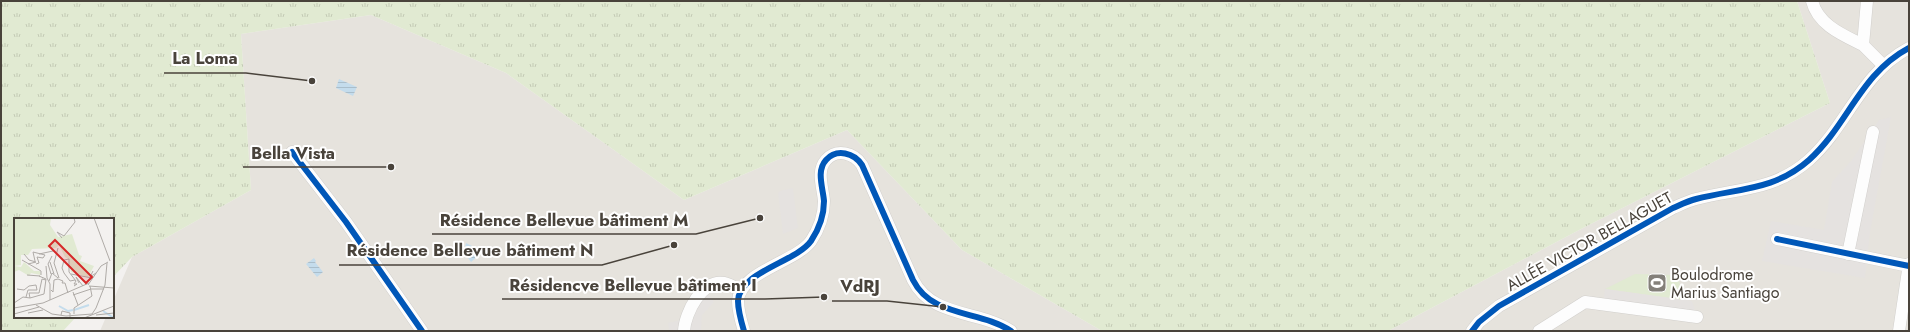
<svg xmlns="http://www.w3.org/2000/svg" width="1910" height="332" font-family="Jost,sans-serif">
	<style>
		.residential { fill: #e6e3dd }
		.grass { fill: url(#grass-tufts) }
		.park { fill: #e1ead2 }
		.parking { fill: #e5e2e0 }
		.water { fill: url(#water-rules) }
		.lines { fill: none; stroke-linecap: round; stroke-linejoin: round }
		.street-casing { stroke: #d1cfcc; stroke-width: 13 }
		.street { stroke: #fdfdfd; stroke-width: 12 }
		.cycleway-casing { stroke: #fff; stroke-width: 8 }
		.cycleway { stroke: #0057b8; stroke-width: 6 }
		.labels { text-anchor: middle; stroke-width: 4; stroke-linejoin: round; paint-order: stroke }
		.street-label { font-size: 16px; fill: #49433b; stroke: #fff }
		.poi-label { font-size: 16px; fill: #49433b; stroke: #fff; text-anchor: start }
		.inset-river { fill: none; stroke: #c4dcec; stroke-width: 2 }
		.inset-road { fill: none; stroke: #afaba7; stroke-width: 1 }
		.view { fill: #d62828; fill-opacity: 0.15; stroke: #d62828; stroke-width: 2 }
		.inset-edge { fill: none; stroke: #49433b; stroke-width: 2 }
		.leader { fill: none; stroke: #49433b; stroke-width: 1.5 }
		.callout-dot { fill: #49433b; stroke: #fff; stroke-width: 1.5 }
		.callout-label { font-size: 17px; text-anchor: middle; font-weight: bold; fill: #49433b; stroke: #fff; stroke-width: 4; stroke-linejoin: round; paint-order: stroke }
	</style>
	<defs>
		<pattern id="grass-tufts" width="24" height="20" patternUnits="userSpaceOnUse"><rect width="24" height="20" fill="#e1ead2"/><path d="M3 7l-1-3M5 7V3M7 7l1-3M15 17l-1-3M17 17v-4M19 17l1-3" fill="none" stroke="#c3cab5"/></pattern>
		<pattern id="water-rules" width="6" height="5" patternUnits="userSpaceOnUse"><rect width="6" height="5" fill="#c4dcec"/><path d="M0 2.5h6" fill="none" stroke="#aabecb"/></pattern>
	</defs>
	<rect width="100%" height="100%" fill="#f3f1ef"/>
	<!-- residential -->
	<path class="residential" d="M 1797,1 L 1909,1 L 1909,331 L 1388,331 L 1583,228 L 1830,103 Z
		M 371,15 L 506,73 L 684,200 L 847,130 L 962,250 L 1102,331 L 100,331 L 106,317 L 113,317 L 113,301 L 132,257 L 251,190 L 241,34 Z"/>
	<!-- grass -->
	<path class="grass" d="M 1,1 L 1797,1 L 1830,103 L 1583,228 L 1388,331 L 1102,331 L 962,250 L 847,130 L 684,200 L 506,73 L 371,15 L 241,34 L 251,190 L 132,257 L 113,277 L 113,219 L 15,219 L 15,317 L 76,317 L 63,331 L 1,331 Z"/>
	<!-- park -->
	<path class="park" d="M 1635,274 L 1677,275 L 1685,300 L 1605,289 Z"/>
	<!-- parking -->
	<path class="parking" d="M 1891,117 L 1870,232 L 1865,278 L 1762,261 L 1771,221 L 1824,230 L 1832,182 L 1851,161 L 1879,120 Z
		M 793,188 L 798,228 L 783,234 L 778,193 L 780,191 Z
		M 1605,289 L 1692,301 L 1697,317 L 1603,304 Z
		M 705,290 L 714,302 L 702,315 L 701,331 L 669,331 L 668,323 L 686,319 Z"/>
	<!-- water -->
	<path class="water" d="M 339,79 L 357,87 L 353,96 L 336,88 Z
		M 466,243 L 474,247 L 473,251 L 477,257 L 471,262 L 464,252 Z
		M 314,258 L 316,261 L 315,262 L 323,272 L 317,277 L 306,264 Z"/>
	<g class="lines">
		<defs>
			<path id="street" d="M 1812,1 C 1818,25 1843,35 1863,45 L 1867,1
				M 1863,45 L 1883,65
				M 292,152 L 346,222 L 422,331
				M 1777,239 L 1909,266
				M 1848,254 L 1873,132
				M 684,331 C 685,313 702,279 724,283 C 730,284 736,288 741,291
				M 744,331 C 741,321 738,311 738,301 C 739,272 796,262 811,241 C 819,229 824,216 824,201 C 823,188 816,171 826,160 C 837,148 854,153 862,165 L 913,280 C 932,318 980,310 1011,331
				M 1472,331 L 1479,322 L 1499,306 L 1673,208 C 1680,205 1688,201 1696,199 C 1738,188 1774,191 1809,160 C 1848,125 1860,74 1909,48
				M 1539,331 L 1585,302 L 1697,317
				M 1899,331 L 1909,264"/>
		</defs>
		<!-- street casing -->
		<use href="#street" class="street-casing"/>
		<!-- street -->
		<use href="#street" class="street"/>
		<defs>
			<path id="cycleway" d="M 292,152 L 346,222 L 422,331
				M 1777,239 L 1909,266
				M 744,331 C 741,321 738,311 738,301 C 739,272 796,262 811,241 C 819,229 824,216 824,201 C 823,188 816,171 826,160 C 837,148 854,153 862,165 L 913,280 C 932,318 980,310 1011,331
				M 1472,331 L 1479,322 L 1499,306 L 1673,208 C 1680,205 1688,201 1696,199 C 1738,188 1774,191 1809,160 C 1848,125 1860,74 1909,48"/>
		</defs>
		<!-- cycleway casing -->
		<use href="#cycleway" class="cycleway-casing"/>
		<!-- cycleway -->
		<use href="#cycleway" class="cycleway"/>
	</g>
	<!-- icons -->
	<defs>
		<symbol id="stadium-square" viewBox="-11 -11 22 22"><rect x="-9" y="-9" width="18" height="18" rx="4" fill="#84807a" stroke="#fff"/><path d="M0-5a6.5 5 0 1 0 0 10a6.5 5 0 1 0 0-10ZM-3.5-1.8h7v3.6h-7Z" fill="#fff"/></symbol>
	</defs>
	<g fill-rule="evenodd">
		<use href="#stadium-square" x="1646" y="272" width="22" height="22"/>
	</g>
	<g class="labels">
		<!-- street labels -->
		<g class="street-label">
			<text transform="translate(1589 241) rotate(-29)" y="6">ALLÉE VICTOR BELLAGUET</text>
		</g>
		<!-- poi labels -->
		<g class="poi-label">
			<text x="1671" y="280">Boulodrome<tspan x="1671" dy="18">Marius Santiago</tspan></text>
		</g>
	</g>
	<!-- overview -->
	<g transform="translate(14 218)">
		<rect width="100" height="100" fill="#f3f1ef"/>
		<path d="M 0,0 L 37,0 L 36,7 L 44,19 L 58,16 L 65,37 L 68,38 L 66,43 L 80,48 L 74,59 L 57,54 L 55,41 L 51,39 L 45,27 L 42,30 L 18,31 L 14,37 L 7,37 L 7,47 L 0,48 Z" fill="#e1ead2"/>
		<path d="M 10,44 L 20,53 L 26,53 L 27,57 L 17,55 L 15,58 L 5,52 L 0,54 L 0,48 L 7,49 Z" fill="#e1ead2"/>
		<path class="inset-river" d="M 45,88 L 54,93 L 59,92M 60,92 L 75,87M 89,93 L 100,100"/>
		<path class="inset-road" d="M 80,0 L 96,43M 48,20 L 43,14 L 50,18 L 61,4 L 60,0M 44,30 L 40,45 L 45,60M 10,36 L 15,42 L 22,44 L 14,46M 25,36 L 39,33M 8,42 L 27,53 L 27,57M 50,42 L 55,41 L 55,54 L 62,63 L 60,66 L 63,66 L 60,68M 50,42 L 48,50 L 50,55 L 56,63 L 61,62M 21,43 L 19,34 L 31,37 L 29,40 L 23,39 L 25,45 L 22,46M 36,44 L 40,56M 32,48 L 33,60M 79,53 L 76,59 L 82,55M 37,56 L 34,46 L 38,38M 57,56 L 78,60M 13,57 L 26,58M 33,60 L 36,66 L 36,82M 44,61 L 49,63 L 48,65 L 51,65 L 54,75M 35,63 L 38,55 L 44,60M 65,65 L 62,59 L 69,68M 74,67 L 87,48 L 94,44M 75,68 L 100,70M 3,71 L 10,72 L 15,68 L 22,67 L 23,72 L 14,72 L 12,79M 37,72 L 39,74 L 40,62 L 44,61M 59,74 L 64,87M 59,77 L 77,71 L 90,71M 16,80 L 15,75 L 25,75 L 28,61 L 32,62M 0,85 L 9,79 L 16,80 L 30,76 L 32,61 L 25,58M 22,87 L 38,96 L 52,98 L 78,96 L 82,90M 0,90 L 29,85 L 75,65M 82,90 L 91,67 L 93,45M 14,95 L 29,92M 0,96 L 25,89M 60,96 L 60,90 L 78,78 L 76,68M 47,97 L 48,93 L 56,95 L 56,100M 82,97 L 100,95M 70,100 L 100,88"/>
		<path class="view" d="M 41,22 L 78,59 L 72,65 L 35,28 Z"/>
		<rect width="100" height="100" class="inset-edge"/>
	</g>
	<!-- callouts -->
	<path class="leader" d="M312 81L246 73H164M391 167L343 167H243M760 218L696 234H432M674 245L602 265H339M824 297L765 299H502M943 307L887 301H832"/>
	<g class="callout-dot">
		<circle cx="312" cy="81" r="4"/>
		<circle cx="391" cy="167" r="4"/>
		<circle cx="760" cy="218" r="4"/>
		<circle cx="674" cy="245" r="4"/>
		<circle cx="824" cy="297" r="4"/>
		<circle cx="943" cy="307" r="4"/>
	</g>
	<g class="callout-label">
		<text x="205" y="64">La Loma</text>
		<text x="293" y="159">Bella Vista</text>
		<text x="564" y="226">Résidence Bellevue bâtiment M</text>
		<text x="470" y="256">Résidence Bellevue bâtiment N</text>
		<text x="633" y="291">Résidencve Bellevue bâtiment I</text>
		<text x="860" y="292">VdRJ</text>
	</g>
	<!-- border -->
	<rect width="1910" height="332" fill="none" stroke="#49433b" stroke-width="4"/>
</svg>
